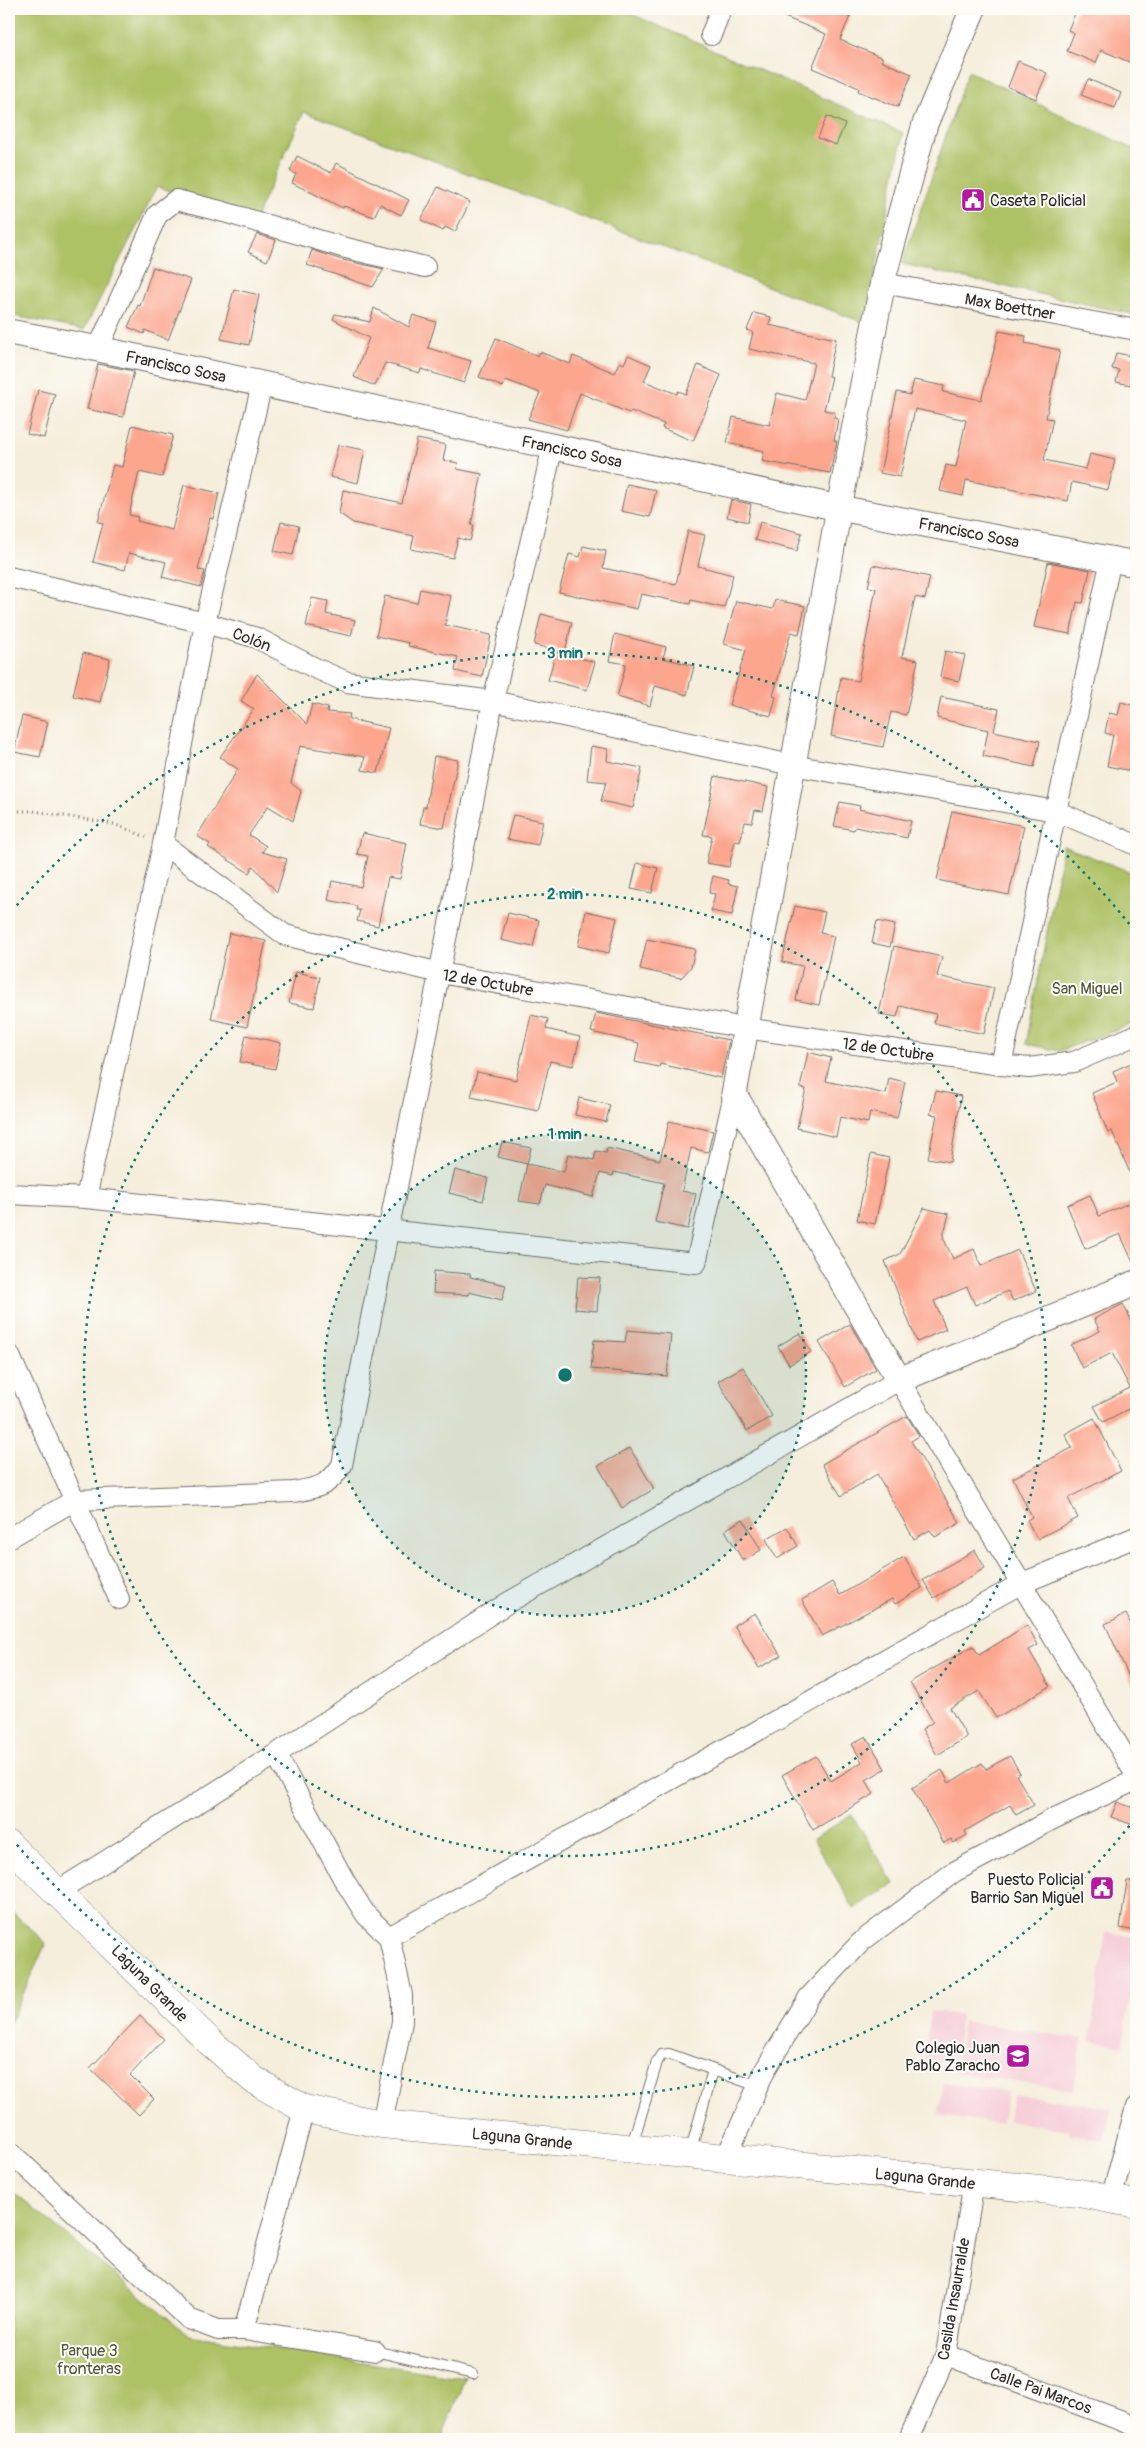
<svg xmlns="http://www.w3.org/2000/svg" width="1145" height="2448" font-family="Pangolin,sans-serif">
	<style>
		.built { fill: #f6cfd8 }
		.green { fill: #adc165; stroke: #6c7648 }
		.building { fill: #fca68e }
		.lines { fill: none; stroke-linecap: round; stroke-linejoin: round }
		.service-casing { stroke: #726f69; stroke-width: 12 }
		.minor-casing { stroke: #726f69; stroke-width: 22 }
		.tertiary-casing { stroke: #726f69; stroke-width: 27 }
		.secondary-casing { stroke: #726f69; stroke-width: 29 }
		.path { stroke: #726f69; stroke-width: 3; stroke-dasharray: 1 4; stroke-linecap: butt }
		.service { stroke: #fff; stroke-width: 10 }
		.minor { stroke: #fff; stroke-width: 20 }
		.tertiary { stroke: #fff; stroke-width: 25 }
		.secondary { stroke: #fff; stroke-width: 28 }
		.ring { fill: none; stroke: #0f766e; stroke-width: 2.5; stroke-dasharray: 2.5 5 }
		.labels { text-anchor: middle; stroke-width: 4; stroke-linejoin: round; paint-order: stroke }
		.poi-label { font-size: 16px; fill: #2b2b2b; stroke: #fdfcf7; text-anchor: end }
		.street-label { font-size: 16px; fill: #2b2b2b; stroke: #fdfcf7 }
		.park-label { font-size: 16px; fill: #52583c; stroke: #fdfcf7 }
		.centre { fill: #0f766e; stroke: #fdfcf7; stroke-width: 2.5 }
		.ring-label { font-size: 15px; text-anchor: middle; font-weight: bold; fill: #0f766e; stroke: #fdfcf7; stroke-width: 4; stroke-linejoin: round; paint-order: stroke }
	</style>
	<rect width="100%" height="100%" fill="#fdfcf7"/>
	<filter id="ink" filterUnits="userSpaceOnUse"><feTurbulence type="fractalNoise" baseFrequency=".02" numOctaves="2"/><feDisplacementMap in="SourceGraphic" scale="10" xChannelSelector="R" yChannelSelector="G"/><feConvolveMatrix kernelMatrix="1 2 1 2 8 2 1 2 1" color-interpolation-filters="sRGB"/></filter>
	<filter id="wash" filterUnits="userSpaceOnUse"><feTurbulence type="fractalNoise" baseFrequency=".0096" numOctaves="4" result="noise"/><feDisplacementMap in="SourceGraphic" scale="20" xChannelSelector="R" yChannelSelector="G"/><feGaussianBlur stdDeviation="1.12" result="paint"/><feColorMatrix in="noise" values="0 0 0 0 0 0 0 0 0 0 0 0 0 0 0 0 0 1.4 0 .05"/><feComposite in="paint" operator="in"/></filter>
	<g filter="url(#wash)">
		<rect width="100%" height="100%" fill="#f5eedc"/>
		<!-- built -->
		<path class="built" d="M 1106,1932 L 1136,1937 L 1136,1955 L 1123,2046 L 1090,2041 Z
			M 930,2011 L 961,2015 L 954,2062 L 924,2058 Z
			M 963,2021 L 1082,2039 L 1074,2090 L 955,2073 Z
			M 943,2083 L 1007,2092 L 1002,2124 L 938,2115 Z
			M 1013,2094 L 1110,2108 L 1106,2140 L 1069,2134 L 1069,2130 L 1009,2121 Z"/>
		<!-- green -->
		<path class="green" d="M 9,9 L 620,9 L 903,133 L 865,323 L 304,112 L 256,217 L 157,187 L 84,330 L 9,315 Z
			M 968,71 L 1136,150 L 1136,315 L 902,264 Z
			M 1063,846 L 1136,874 L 1136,1023 L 1059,1051 L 1026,1044 Z
			M 852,1815 L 894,1884 L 854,1908 L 813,1839 Z
			M 9,1909 L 46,1943 L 9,2025 Z
			M 9,2189 L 189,2335 L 465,2378 L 441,2439 L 9,2439 Z"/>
		<g id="blocks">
			<!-- building -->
			<path class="building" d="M 765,9 L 853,9 L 840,40 L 883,58 L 881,61 L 912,74 L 898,107 L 858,91 L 859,88 L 812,68 L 826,34 Z
				M 1077,9 L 1136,9 L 1136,65 L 1101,50 L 1096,63 L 1067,51 L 1074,33 L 1068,30 Z
				M 1018,61 L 1047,73 L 1036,99 L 1008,87 Z
				M 1088,79 L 1121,93 L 1115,108 L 1081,95 Z
				M 827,116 L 845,124 L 836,145 L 818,138 Z
				M 297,156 L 331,173 L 336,163 L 409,200 L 401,215 L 380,204 L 374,217 L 344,206 L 343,208 L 292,183 L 296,174 L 290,171 Z
				M 438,187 L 470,202 L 455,232 L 445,227 L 443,231 L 421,220 Z
				M 257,234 L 276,240 L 267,261 L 248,252 Z
				M 312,250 L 339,259 L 384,269 L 373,287 L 307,265 Z
				M 153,267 L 191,280 L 168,340 L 145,330 L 144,334 L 128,327 L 138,305 L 140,306 Z
				M 234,289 L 259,295 L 249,345 L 221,339 Z
				M 374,308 L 409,327 L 413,315 L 436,322 L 428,348 L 471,361 L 464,383 L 421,369 L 420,373 L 385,363 L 375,386 L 354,377 L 369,338 L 333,319 L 335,314 L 370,322 Z
				M 754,313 L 771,317 L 769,325 L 836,339 L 828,376 L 832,377 L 824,410 L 835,412 L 834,418 L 838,419 L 834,441 L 837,441 L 830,473 L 762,461 L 764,451 L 727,443 L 733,417 L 769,425 L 777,393 L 805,400 L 814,363 L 749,349 L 753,332 L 747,330 Z
				M 999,331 L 1026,336 L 1025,343 L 1060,350 L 1046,418 L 1053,419 L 1044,460 L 1086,469 L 1090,454 L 1115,460 L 1108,490 L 1072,482 L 1068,501 L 966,480 L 963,496 L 940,491 L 946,465 L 956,467 L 966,420 L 915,409 L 900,477 L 880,473 L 897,392 L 910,395 L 914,380 L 944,386 L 943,392 L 981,400 Z
				M 496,338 L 538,356 L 540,352 L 570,364 L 573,356 L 615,373 L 620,362 L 624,364 L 628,355 L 651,365 L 644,381 L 677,394 L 678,391 L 686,394 L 698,365 L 721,375 L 693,441 L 662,428 L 664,424 L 631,411 L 629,413 L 580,393 L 567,430 L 528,419 L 540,393 L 506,380 L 503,387 L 479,377 Z
				M 1116,353 L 1136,357 L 1136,386 L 1116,382 L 1119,370 L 1112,369 Z
				M 98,364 L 134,371 L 123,417 L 87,409 Z
				M 38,390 L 55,394 L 44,438 L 27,434 Z
				M 132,425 L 173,435 L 162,477 L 139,472 L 129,515 L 138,517 L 137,521 L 172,530 L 184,485 L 219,493 L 213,519 L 210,518 L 198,570 L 205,571 L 201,587 L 162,577 L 166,562 L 129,553 L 125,570 L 93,562 L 103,523 L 98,522 L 113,465 L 122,467 Z
				M 417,439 L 446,445 L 443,460 L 458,463 L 457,469 L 482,474 L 471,525 L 474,525 L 470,541 L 458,538 L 453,558 L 411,549 L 414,536 L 353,523 L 339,513 L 343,490 L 402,503 Z
				M 338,445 L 365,450 L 358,483 L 330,477 Z
				M 627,484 L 656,490 L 650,517 L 621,511 Z
				M 731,500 L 751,504 L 748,522 L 727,517 Z
				M 281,522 L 299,526 L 293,555 L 274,551 Z
				M 760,522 L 802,533 L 797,551 L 755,540 Z
				M 688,531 L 705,535 L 698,566 L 733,575 L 724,608 L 691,600 L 690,604 L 641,594 L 637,609 L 559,592 L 569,554 L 580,557 L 583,546 L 606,551 L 603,568 L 676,584 Z
				M 1048,562 L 1090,570 L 1083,603 L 1077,602 L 1070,634 L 1034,627 Z
				M 873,565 L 930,577 L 925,599 L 915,597 L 902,657 L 918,660 L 906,715 L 891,712 L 883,747 L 831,736 L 841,677 L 858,681 L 876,588 L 868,587 Z
				M 420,589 L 451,596 L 445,625 L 491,635 L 482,677 L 455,671 L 458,657 L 408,646 L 409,643 L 376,636 L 385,596 L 417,603 Z
				M 312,598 L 328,601 L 326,614 L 355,620 L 351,636 L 306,626 Z
				M 775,600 L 805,606 L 799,634 L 791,632 L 773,696 L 776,697 L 771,716 L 729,705 L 746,650 L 724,644 L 736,601 L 773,609 Z
				M 541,614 L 572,622 L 565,652 L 534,645 Z
				M 615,634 L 666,647 L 663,658 L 694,666 L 687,695 L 655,686 L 650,706 L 617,697 L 626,664 L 609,661 Z
				M 945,651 L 965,655 L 959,681 L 940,677 Z
				M 556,652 L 595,662 L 587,690 L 548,680 Z
				M 83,653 L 110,659 L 100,702 L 73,696 Z
				M 257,674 L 307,724 L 312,704 L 328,708 L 327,712 L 350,714 L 349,719 L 389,728 L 378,773 L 362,770 L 365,757 L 300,746 L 291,783 L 301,791 L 293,821 L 268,806 L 249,835 L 266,846 L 262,852 L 287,859 L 277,892 L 253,866 L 249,873 L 208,847 L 210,844 L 197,836 L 238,769 L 220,757 L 254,709 L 241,701 Z
				M 941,697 L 999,709 L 994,731 L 1040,741 L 1034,767 L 983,756 L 988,730 L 937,718 Z
				M 1121,702 L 1136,706 L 1136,772 L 1107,766 L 1113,735 L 1105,733 L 1109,713 L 1118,715 Z
				M 22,716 L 48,722 L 40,757 L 14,752 Z
				M 591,746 L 608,749 L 607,761 L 642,768 L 633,808 L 601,801 L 606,782 L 587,780 Z
				M 434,756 L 458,760 L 444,828 L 420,824 L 423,807 L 426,807 Z
				M 715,776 L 768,787 L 763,811 L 755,810 L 752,823 L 745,822 L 740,842 L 735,841 L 729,867 L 706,863 L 712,836 L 703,835 Z
				M 840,802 L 860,806 L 859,809 L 911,821 L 907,838 L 855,827 L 854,830 L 834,826 Z
				M 952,811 L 1024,826 L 1009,895 L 937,880 Z
				M 513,815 L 543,821 L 538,845 L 507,839 Z
				M 362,833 L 407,843 L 400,879 L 388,877 L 378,926 L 357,921 L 360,910 L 356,910 L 357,906 L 328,900 L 332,881 L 361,887 L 368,856 L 357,854 Z
				M 637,863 L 658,868 L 652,893 L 631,889 Z
				M 713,876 L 729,880 L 728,884 L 738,886 L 732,915 L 711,911 L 715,894 L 709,893 Z
				M 795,906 L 825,912 L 820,933 L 834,936 L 819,1005 L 796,1000 L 803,966 L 782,962 Z
				M 586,911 L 617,918 L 609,953 L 578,946 Z
				M 508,913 L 539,920 L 533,947 L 501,940 Z
				M 877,921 L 895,925 L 890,947 L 872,943 Z
				M 229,933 L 266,941 L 247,1027 L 211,1019 Z
				M 647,939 L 695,949 L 691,967 L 681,978 L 640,969 Z
				M 894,946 L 942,957 L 937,976 L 994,988 L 984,1034 L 934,1023 L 936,1014 L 900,1006 L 897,1017 L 879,1014 Z
				M 296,972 L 320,977 L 314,1008 L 289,1003 Z
				M 596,1013 L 729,1040 L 721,1078 L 660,1064 L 659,1067 L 635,1062 L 639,1043 L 591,1032 Z
				M 531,1015 L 548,1019 L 546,1029 L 580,1037 L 573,1066 L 550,1061 L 538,1111 L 471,1097 L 477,1072 L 516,1080 Z
				M 246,1035 L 281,1043 L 275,1069 L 240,1062 Z
				M 808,1052 L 831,1058 L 826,1081 L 886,1094 L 889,1078 L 905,1082 L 897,1118 L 870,1112 L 868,1123 L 840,1117 L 836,1137 L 797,1128 L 806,1089 L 800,1088 Z
				M 1136,1061 L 1136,1187 L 1112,1131 L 1108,1133 L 1092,1093 L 1117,1082 L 1113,1071 Z
				M 936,1091 L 961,1096 L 950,1162 L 928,1158 L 937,1115 L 930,1114 Z
				M 579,1098 L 610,1105 L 606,1122 L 575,1115 Z
				M 669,1121 L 713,1131 L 708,1152 L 691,1148 L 682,1191 L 696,1194 L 688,1229 L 655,1222 L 664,1183 L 614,1172 L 613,1176 L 600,1173 L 593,1197 L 545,1185 L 540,1204 L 519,1201 L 527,1164 L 564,1172 L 568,1154 L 594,1160 L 596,1151 L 606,1153 L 607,1148 L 660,1160 Z
				M 502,1142 L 531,1148 L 527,1164 L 498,1157 Z
				M 871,1154 L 889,1158 L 875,1224 L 857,1220 Z
				M 455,1170 L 488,1178 L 483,1201 L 449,1193 Z
				M 1090,1195 L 1099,1216 L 1136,1200 L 1136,1269 L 1120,1234 L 1085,1249 L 1067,1205 Z
				M 924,1208 L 949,1214 L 943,1237 L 953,1259 L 974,1249 L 981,1266 L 1018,1250 L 1036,1291 L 1013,1301 L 1008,1291 L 975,1305 L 967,1287 L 934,1301 L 946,1329 L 917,1342 L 885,1261 L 900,1254 Z
				M 434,1271 L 470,1274 L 470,1277 L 506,1285 L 502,1300 L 469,1292 L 469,1295 L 433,1293 Z
				M 578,1277 L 600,1278 L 597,1311 L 575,1309 Z
				M 1123,1304 L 1136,1330 L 1136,1405 L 1103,1422 L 1094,1406 L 1130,1388 L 1112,1353 L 1082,1368 L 1071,1345 L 1100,1331 L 1094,1319 Z
				M 850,1324 L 876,1369 L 845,1387 L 819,1342 Z
				M 627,1330 L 671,1334 L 667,1376 L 591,1369 L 594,1340 L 625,1342 Z
				M 800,1333 L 811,1352 L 789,1365 L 778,1346 Z
				M 743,1367 L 772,1416 L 747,1431 L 718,1381 Z
				M 907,1416 L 919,1436 L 911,1441 L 960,1523 L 935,1537 L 930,1530 L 914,1539 L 877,1474 L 841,1496 L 822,1464 Z
				M 1094,1418 L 1121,1471 L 1068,1498 L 1078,1518 L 1037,1539 L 1027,1520 L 1032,1517 L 1013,1478 L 1072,1448 L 1065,1434 Z
				M 630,1448 L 654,1489 L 622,1508 L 598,1466 Z
				M 743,1519 L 761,1550 L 743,1561 L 725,1530 Z
				M 787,1527 L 798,1546 L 777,1559 L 766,1539 Z
				M 975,1550 L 985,1568 L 934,1598 L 923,1580 Z
				M 904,1557 L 922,1588 L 895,1604 L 892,1599 L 822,1636 L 802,1600 L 832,1582 L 840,1595 Z
				M 755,1613 L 781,1656 L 759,1668 L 734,1625 Z
				M 1126,1614 L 1136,1634 L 1136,1692 L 1105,1624 Z
				M 1027,1625 L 1038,1645 L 1029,1650 L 1050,1686 L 996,1718 L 979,1691 L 950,1708 L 967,1737 L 937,1755 L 922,1729 L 933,1722 L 910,1682 L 973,1646 L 979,1655 Z
				M 866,1736 L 885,1769 L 866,1780 L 874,1794 L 813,1830 L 782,1775 L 816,1756 L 831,1781 L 862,1762 L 852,1744 Z
				M 1010,1756 L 1020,1773 L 1016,1775 L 1034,1805 L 1016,1815 L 1010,1805 L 965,1831 L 967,1835 L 954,1843 L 951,1839 L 944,1843 L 912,1788 L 942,1770 L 949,1783 L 982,1763 L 986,1769 Z
				M 1117,1802 L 1136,1809 L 1136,1826 L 1111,1817 Z
				M 1127,1881 L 1136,1881 L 1136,1931 L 1120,1928 Z
				M 140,2016 L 164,2039 L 130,2075 L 154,2099 L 139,2115 L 90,2068 Z"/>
		</g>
	</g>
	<g filter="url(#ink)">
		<use href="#blocks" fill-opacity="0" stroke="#726f69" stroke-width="1"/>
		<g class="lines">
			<defs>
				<path id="service" d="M 631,2148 L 657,2062 L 661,2055 L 669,2054 L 758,2086
					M 690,2153 L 713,2070
					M 375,2351 L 473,2374"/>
				<path id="minor" d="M 711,35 L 721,9
					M 883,283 L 1136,330
					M 98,349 L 157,215 L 176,200 L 224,212 L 342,247 L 425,267
					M 9,577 L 205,623 L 257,638 L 315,668 L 347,682 L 493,701 L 792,765 L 1056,811 L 1136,845
					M 163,844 L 285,935 L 440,973 L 745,1028 L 1001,1065 L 1029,1068 L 1074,1062 L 1136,1035
					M 1001,1065 L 1111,559
					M 9,1194 L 86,1198 L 696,1263 L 734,1094
					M 86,1198 L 163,844 L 205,623 L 262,384
					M 9,1354 L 119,1599
					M 9,1538 L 75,1500 L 293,1492 C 317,1488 328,1487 342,1465 L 493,701 L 553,446
					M 276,1754 L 344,1880 L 366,1915 L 389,1937 L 1020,1584 L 1136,1537
					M 58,1891 L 276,1754 L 509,1602 L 899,1380 L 1136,1775
					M 382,2124 L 402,2022 L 402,1995 L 389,1937
					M 9,2151 L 189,2319 L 218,2330 L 244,2330 L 375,2351
					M 726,2158 L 765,2070 L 809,1997 L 862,1941 L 954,1872 L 1053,1819 L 1136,1780
					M 1111,2199 L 1136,2107
					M 244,2330 L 304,2109
					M 946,2355 L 1136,2426
					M 909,2439 L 946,2355 L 974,2182"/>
				<path id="tertiary" d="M 973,9 L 925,124 L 885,271 L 839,508 L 734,1094 L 899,1380 L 1136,1283
					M 9,332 L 94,348 L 839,508 L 1136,564"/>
				<path id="secondary" d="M 9,1845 L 210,2042 L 254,2080 L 304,2109 L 382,2124 L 1079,2193 L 1136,2204"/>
			</defs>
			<!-- service casing -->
			<use href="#service" class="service-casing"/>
			<!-- minor casing -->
			<use href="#minor" class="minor-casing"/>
			<!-- tertiary casing -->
			<use href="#tertiary" class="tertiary-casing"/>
			<!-- secondary casing -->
			<use href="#secondary" class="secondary-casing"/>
			<!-- path -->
			<path class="path" d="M 9,811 L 34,811 L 114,824 L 146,837"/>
			<!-- service -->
			<use href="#service" class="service"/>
			<!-- minor -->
			<use href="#minor" class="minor"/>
			<!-- tertiary -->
			<use href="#tertiary" class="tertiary"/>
			<!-- secondary -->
			<use href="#secondary" class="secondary"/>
		</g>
	</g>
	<!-- distance rings -->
	<circle cx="565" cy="1375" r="241" fill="#0f766e" fill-opacity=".12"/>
	<g class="ring">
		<circle cx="565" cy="1375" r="241"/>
		<circle cx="565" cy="1375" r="481"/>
		<path d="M1134 1820A722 722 0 0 1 12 1839M12 911A722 722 0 0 1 1134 930"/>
	</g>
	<!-- icons -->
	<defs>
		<symbol id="civic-square" viewBox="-11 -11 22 22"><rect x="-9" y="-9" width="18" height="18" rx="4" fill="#b5179e" stroke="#fdfcf7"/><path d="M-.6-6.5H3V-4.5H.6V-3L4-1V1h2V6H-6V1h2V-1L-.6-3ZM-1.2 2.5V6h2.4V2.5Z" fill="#fff"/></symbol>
		<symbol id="school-square" viewBox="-11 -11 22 22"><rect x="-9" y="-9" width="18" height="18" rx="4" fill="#b5179e" stroke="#fdfcf7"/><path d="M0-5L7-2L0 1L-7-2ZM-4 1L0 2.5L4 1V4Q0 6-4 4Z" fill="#fff"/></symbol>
	</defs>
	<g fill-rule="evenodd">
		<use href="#civic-square" x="959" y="186" width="28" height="28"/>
		<use href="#civic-square" x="1088" y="1874" width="28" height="28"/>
		<use href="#school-square" x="1004" y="2042" width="28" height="28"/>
	</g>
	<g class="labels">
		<!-- poi labels -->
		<g class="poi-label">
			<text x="990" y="206" text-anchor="start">Caseta Policial</text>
			<text x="1084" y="1885">Puesto Policial<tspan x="1084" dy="18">Barrio San Miguel</tspan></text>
			<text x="1000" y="2053">Colegio Juan<tspan x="1000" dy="18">Pablo Zaracho</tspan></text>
		</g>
		<!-- street labels -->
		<g class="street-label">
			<text transform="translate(1010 306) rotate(10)" y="6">Max Boettner</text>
			<text transform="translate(176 366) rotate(12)" y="6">Francisco Sosa</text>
			<text transform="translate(572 451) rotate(12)" y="6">Francisco Sosa</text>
			<text transform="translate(969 532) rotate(11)" y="6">Francisco Sosa</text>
			<text transform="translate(252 639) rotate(21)" y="6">Colón</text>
			<text transform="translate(488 982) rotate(10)" y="6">12 de Octubre</text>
			<text transform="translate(888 1049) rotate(8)" y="6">12 de Octubre</text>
			<text transform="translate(150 1983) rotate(45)" y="6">Laguna Grande</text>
			<text transform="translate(522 2138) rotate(6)" y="6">Laguna Grande</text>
			<text transform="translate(925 2178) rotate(6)" y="6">Laguna Grande</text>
			<text transform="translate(953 2299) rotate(-80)" y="6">Casilda Insaurralde</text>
			<text transform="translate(1041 2390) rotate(20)" y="6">Calle Pai Marcos</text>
		</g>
		<!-- park labels -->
		<g class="park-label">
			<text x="1087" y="994">San Miguel</text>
			<text x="89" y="2356">Parque 3<tspan x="89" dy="18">fronteras</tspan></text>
		</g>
	</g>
	<circle cx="565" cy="1375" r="8" class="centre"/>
	<g class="ring-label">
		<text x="565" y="658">3 min</text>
		<text x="565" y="899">2 min</text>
		<text x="565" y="1139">1 min</text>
	</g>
	<!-- margin -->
	<rect width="1145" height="2448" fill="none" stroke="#fdfcf7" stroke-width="30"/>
</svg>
